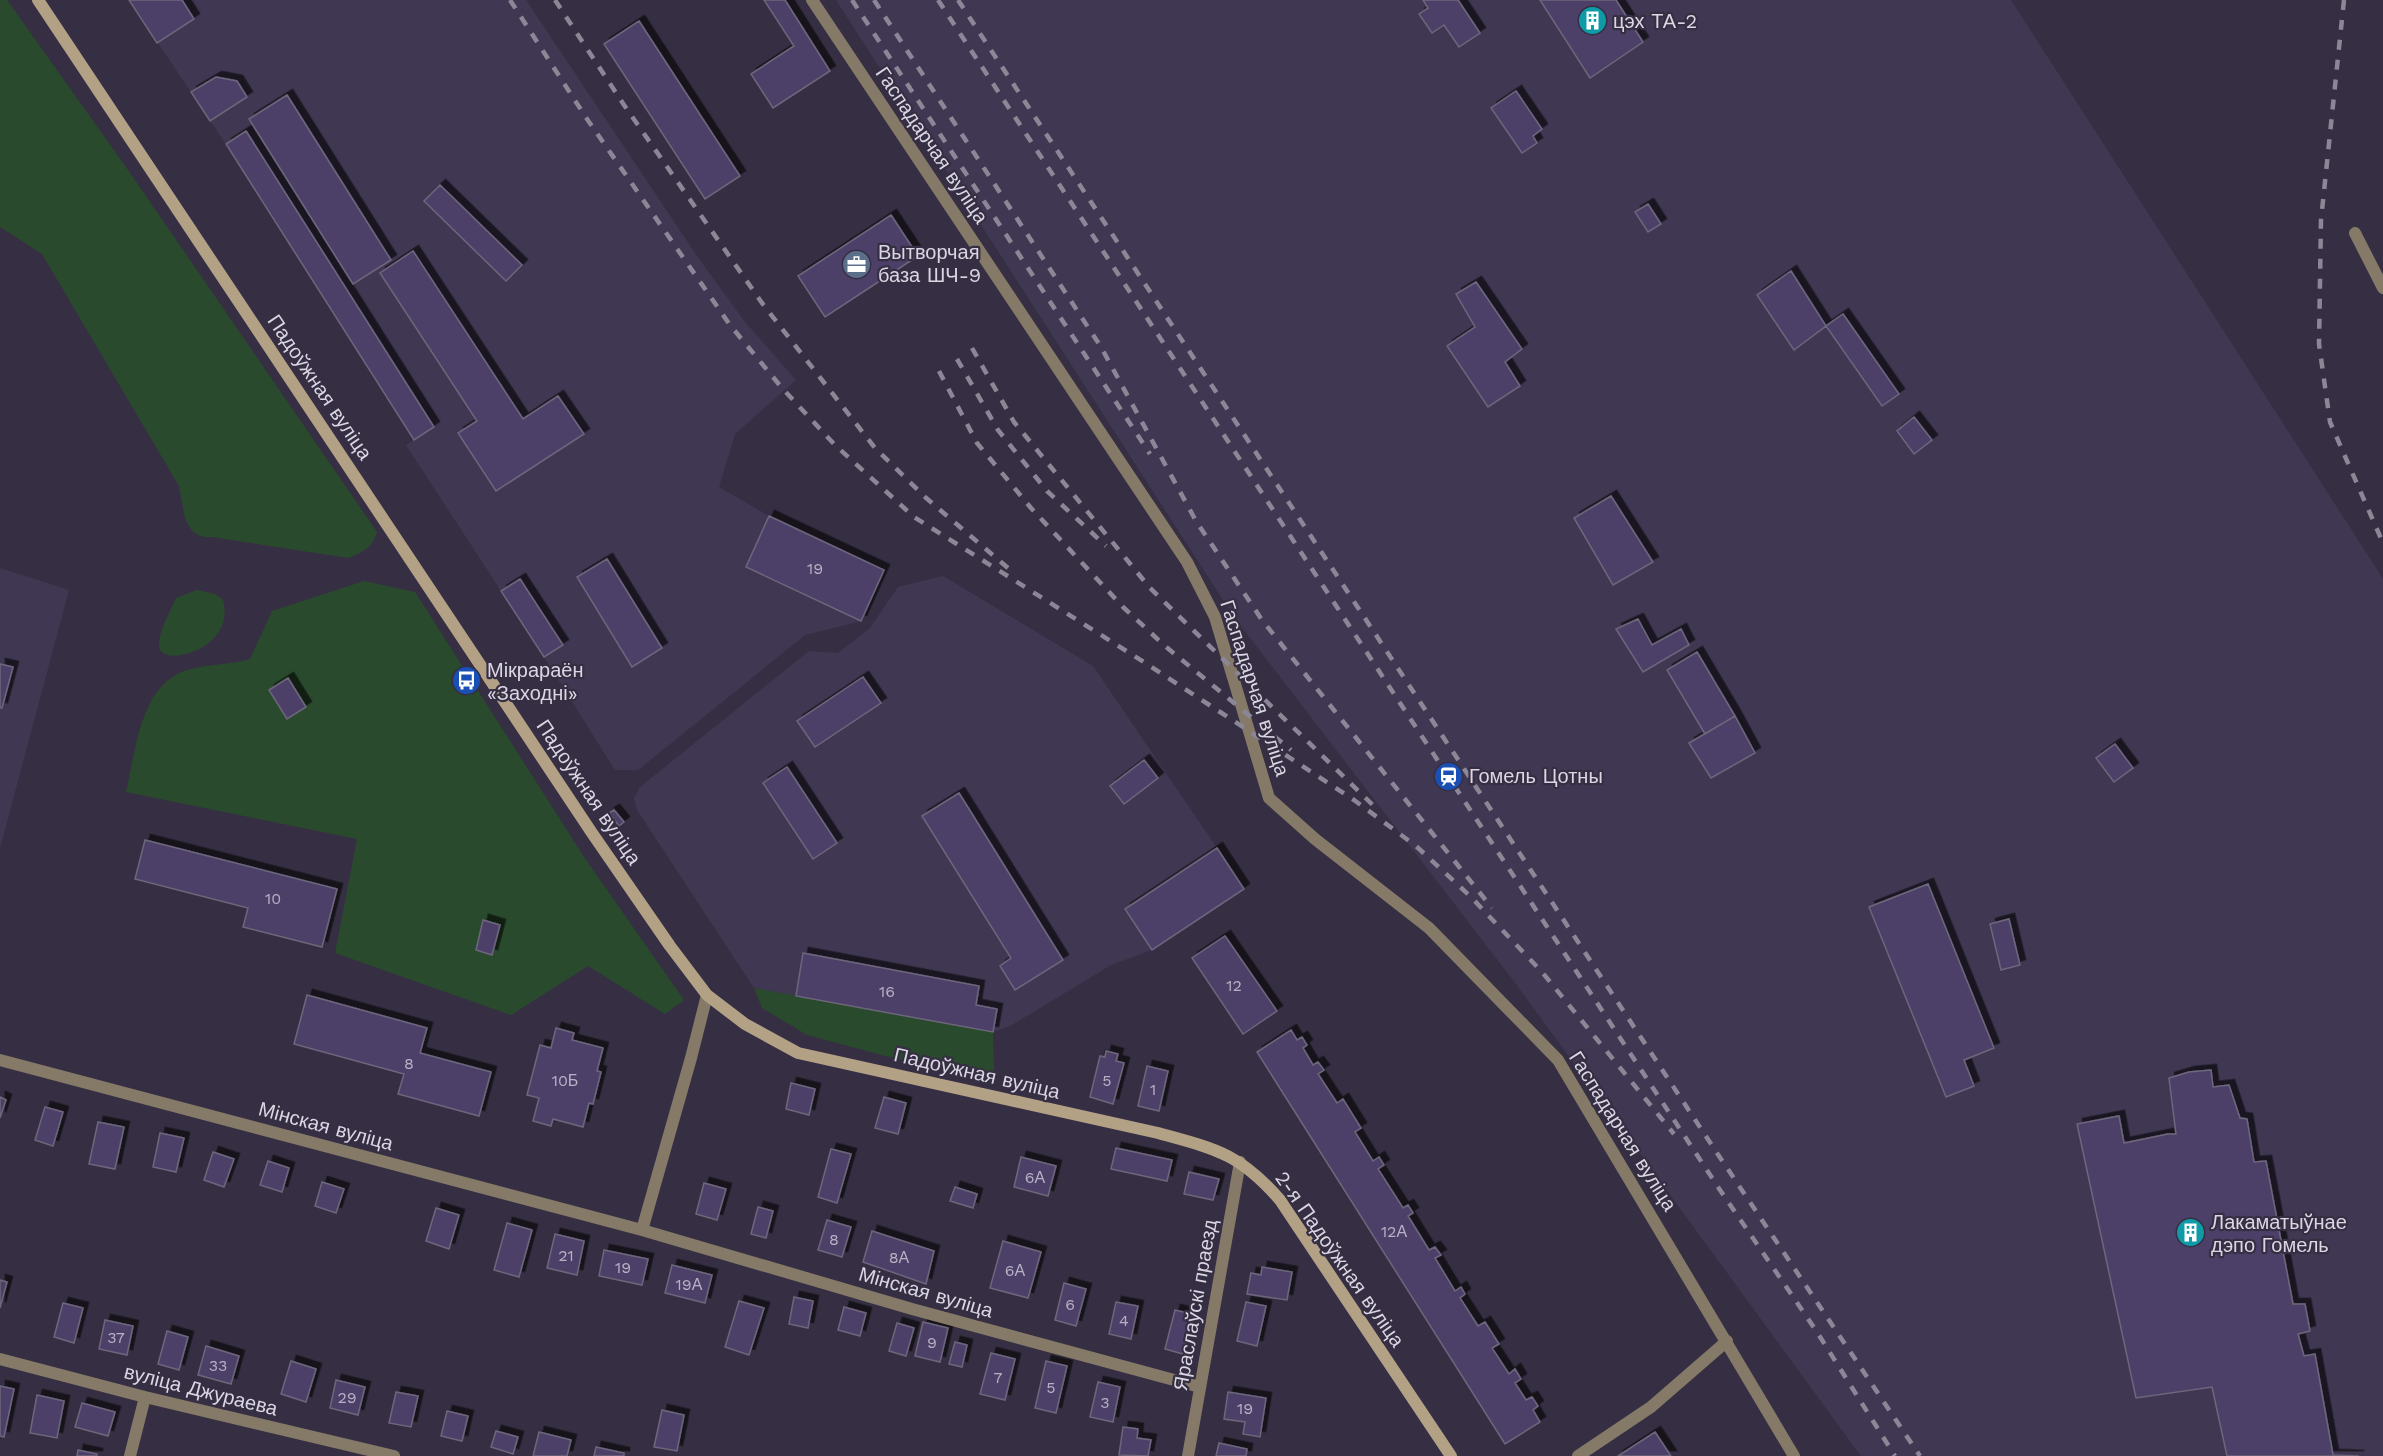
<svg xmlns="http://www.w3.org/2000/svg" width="2383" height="1456" font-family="'Work Sans',sans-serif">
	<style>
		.built { fill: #403852 }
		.green { fill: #2a4a2d }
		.building { fill: #4e4167; stroke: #6d667c; stroke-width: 1.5; filter: url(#shadow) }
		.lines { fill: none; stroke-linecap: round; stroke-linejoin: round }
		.minor { stroke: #857a68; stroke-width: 12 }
		.secondary { stroke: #b3a185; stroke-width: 12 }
		.rail { stroke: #8c8797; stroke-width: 4.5; stroke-dasharray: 10 10; stroke-linecap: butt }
		.labels { text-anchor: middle; stroke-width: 4.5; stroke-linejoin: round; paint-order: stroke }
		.number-label { font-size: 16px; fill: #b7b1c4 }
		.poi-label { font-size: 20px; fill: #dad6e3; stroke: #362f43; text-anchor: start }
		.street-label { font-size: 20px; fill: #dad6e3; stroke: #362f43 }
	</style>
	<defs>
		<filter id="shadow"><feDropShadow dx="5.5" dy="-5.5" stdDeviation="0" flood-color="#0009"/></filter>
	</defs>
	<rect width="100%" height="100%" fill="#362f43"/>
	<!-- built -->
	<path class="built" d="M 129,0 L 526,0 L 699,259 L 745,322 L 796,380 L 735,434 L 719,487 L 769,516 L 884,570 L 861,621 L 805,635 L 638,770 L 615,770 L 544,657 L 406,445 L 434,427 L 246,131 L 226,144 Z
		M 836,0 L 2011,0 L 2383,579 L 2383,1456 L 1861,1456 L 1516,984 L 1234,617 Z
		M 0,568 L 69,590 L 0,848 Z
		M 943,576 L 1093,666 L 1217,848 L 1152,950 L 1111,965 L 1012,1025 L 993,1032 L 754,988 L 637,810 L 634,798 L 640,787 L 809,651 L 838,653 L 870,628 L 898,587 Z"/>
	<!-- green -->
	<path class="green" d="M 0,0 L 7,0 L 128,170 L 377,532 C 372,548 363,552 348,558 L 212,537 C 183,539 184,509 179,486 L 42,254 L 0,227 Z
		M 364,581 L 415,592 L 584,857 L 684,1000 L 665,1014 L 588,966 L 511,1015 L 335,953 L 357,839 L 126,792 C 136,750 140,685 187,670 C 208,664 229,665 250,659 L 272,611 Z
		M 197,590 L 215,594 L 223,600 C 237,650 160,669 159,646 C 158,633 171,610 176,598 Z
		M 754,988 L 993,1032 L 994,1080 L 893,1058 L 807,1035 L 762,1008 Z"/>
	<!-- building -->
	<path class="building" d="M 129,0 L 182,0 L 194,19 L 157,43 Z
		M 764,0 L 785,0 L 830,71 L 773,108 L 751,74 L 794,46 Z
		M 1423,0 L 1458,0 L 1480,33 L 1459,47 L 1444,25 L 1432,33 L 1419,14 L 1428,8 Z
		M 1540,0 L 1616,0 L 1643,42 L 1590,78 Z
		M 639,21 L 740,176 L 705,199 L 604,44 Z
		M 216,77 L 237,81 L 247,97 L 210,121 L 191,92 Z
		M 1516,91 L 1542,129 L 1533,136 L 1537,143 L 1522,153 L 1491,108 Z
		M 287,95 L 391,260 L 353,284 L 249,119 Z
		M 246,131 L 434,427 L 414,440 L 226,144 Z
		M 440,185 L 522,265 L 506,281 L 424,201 Z
		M 1648,204 L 1661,224 L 1648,232 L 1635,212 Z
		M 891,215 L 918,256 L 825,317 L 798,276 Z
		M 413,251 L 523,419 L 558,396 L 584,434 L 496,491 L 458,433 L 477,421 L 380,273 Z
		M 1791,271 L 1826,326 L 1794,350 L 1757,295 Z
		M 1476,282 L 1522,349 L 1505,362 L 1520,386 L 1488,407 L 1447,346 L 1475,327 L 1456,294 Z
		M 1843,314 L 1899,394 L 1882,406 L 1826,326 Z
		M 1914,417 L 1932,440 L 1914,454 L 1897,431 Z
		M 1611,496 L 1653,562 L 1613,585 L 1574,518 Z
		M 769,516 L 884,570 L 861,621 L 746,567 Z
		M 607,559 L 662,648 L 632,667 L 577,577 Z
		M 520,579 L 563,645 L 544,657 L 501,591 Z
		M 1638,619 L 1652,645 L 1681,629 L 1689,645 L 1643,672 L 1616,629 Z
		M 1697,652 L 1735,716 L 1705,734 L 1667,670 Z
		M 0,664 L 13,667 L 2,708 L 0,708 Z
		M 863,677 L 881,703 L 815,747 L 797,721 Z
		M 288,678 L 306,707 L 287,719 L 269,690 Z
		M 1735,716 L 1755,753 L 1711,778 L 1689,743 Z
		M 2115,744 L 2133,768 L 2114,782 L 2096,758 Z
		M 1144,760 L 1158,778 L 1124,804 L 1110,786 Z
		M 787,767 L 837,843 L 813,859 L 763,783 Z
		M 959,793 L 1063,960 L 1015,990 L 1000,966 L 1011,958 L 922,816 Z
		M 614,810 L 624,822 L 619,826 L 609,813 Z
		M 145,840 L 337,889 L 322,947 L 243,927 L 248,908 L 135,879 Z
		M 1217,848 L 1244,889 L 1152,950 L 1125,909 Z
		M 1928,884 L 1994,1048 L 1964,1060 L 1974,1086 L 1946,1097 L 1869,907 Z
		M 2009,919 L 2020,965 L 2001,970 L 1990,924 Z
		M 483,920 L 500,925 L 492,955 L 476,950 Z
		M 1225,936 L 1277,1011 L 1243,1034 L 1192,958 Z
		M 803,953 L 979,986 L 976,1005 L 997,1009 L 993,1032 L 796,996 Z
		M 307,995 L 427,1028 L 420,1053 L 491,1072 L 479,1116 L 398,1094 L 404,1074 L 294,1044 Z
		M 556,1028 L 574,1033 L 572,1040 L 603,1048 L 597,1071 L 601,1072 L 593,1104 L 589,1103 L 583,1127 L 553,1119 L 551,1126 L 533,1121 L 539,1098 L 527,1095 L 540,1045 L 551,1048 Z
		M 1291,1030 L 1297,1040 L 1302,1037 L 1307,1045 L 1303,1048 L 1313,1065 L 1318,1062 L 1324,1070 L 1318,1074 L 1337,1103 L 1343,1099 L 1361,1128 L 1355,1132 L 1373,1161 L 1379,1157 L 1384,1165 L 1378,1169 L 1403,1208 L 1408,1205 L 1413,1213 L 1408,1216 L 1429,1250 L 1435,1247 L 1441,1255 L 1435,1258 L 1455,1291 L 1461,1287 L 1465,1294 L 1460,1298 L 1478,1326 L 1485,1322 L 1499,1344 L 1492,1348 L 1509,1374 L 1515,1369 L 1521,1379 L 1515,1383 L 1526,1400 L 1532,1397 L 1538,1406 L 1533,1410 L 1540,1422 L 1505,1444 L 1257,1052 Z
		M 1106,1051 L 1118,1054 L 1116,1061 L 1124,1063 L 1113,1104 L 1090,1097 L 1100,1056 L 1105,1057 Z
		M 1147,1066 L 1168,1071 L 1159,1111 L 1138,1106 Z
		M 2211,1070 L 2213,1087 L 2229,1085 L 2240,1118 L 2247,1119 L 2254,1162 L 2266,1161 L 2293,1304 L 2305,1304 L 2310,1331 L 2298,1334 L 2304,1356 L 2315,1354 L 2333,1455 L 2359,1456 L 2227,1456 L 2212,1387 L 2136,1398 L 2077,1124 L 2119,1116 L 2124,1143 L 2168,1134 L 2176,1134 L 2169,1078 L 2189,1072 Z
		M 791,1083 L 815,1089 L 809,1115 L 786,1109 Z
		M 0,1097 L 6,1100 L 0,1118 Z
		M 884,1097 L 906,1103 L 898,1134 L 875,1128 Z
		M 45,1107 L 63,1112 L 53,1146 L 35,1140 Z
		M 98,1122 L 124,1127 L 115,1169 L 89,1164 Z
		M 160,1133 L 184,1138 L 176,1172 L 153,1167 Z
		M 1116,1148 L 1172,1160 L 1167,1181 L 1111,1169 Z
		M 831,1149 L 851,1154 L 837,1203 L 818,1197 Z
		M 213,1152 L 234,1159 L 224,1187 L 204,1180 Z
		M 1021,1157 L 1056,1166 L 1048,1196 L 1014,1187 Z
		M 268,1161 L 289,1168 L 282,1192 L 260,1185 Z
		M 1189,1172 L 1219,1179 L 1213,1200 L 1184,1194 Z
		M 322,1182 L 344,1189 L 336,1213 L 315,1206 Z
		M 704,1183 L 726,1189 L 717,1220 L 696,1214 Z
		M 955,1187 L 977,1194 L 973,1208 L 950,1201 Z
		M 758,1207 L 773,1211 L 766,1238 L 751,1234 Z
		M 436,1208 L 459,1215 L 449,1249 L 426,1241 Z
		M 827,1220 L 851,1227 L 842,1257 L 818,1250 Z
		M 507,1223 L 532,1230 L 519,1277 L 494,1270 Z
		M 872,1231 L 934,1251 L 926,1284 L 863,1262 Z
		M 555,1234 L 584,1241 L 577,1275 L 547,1268 Z
		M 1003,1241 L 1041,1252 L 1028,1298 L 990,1288 Z
		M 604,1250 L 648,1259 L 642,1285 L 599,1276 Z
		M 672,1265 L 712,1275 L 705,1303 L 665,1293 Z
		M 1262,1267 L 1292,1272 L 1287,1300 L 1247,1294 L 1251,1273 L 1261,1275 Z
		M 0,1280 L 7,1282 L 0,1308 Z
		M 1064,1283 L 1086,1289 L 1076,1326 L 1055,1320 Z
		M 794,1297 L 813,1301 L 808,1328 L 789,1324 Z
		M 739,1301 L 764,1308 L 749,1355 L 725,1347 Z
		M 1116,1302 L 1138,1306 L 1131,1339 L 1109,1334 Z
		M 1246,1302 L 1266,1306 L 1257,1346 L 1237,1341 Z
		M 63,1303 L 83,1308 L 74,1343 L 54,1337 Z
		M 844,1307 L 866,1313 L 860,1336 L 838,1330 Z
		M 1175,1310 L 1192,1314 L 1183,1354 L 1165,1349 Z
		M 105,1320 L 133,1326 L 127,1355 L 99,1349 Z
		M 923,1322 L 948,1328 L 940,1362 L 915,1356 Z
		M 897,1323 L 914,1328 L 906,1356 L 889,1351 Z
		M 167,1331 L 188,1337 L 179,1370 L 158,1364 Z
		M 955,1342 L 967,1345 L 962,1367 L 949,1364 Z
		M 206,1346 L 239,1356 L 231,1384 L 198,1375 Z
		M 991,1353 L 1015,1359 L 1005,1400 L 980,1394 Z
		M 291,1361 L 316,1369 L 306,1402 L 281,1394 Z
		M 1046,1361 L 1067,1366 L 1056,1413 L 1035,1408 Z
		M 336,1380 L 365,1387 L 358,1415 L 330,1408 Z
		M 1098,1382 L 1120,1387 L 1113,1422 L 1090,1417 Z
		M 0,1386 L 14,1389 L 4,1437 L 0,1436 Z
		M 396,1392 L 418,1396 L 411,1427 L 389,1423 Z
		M 1228,1392 L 1266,1398 L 1260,1437 L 1243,1434 L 1245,1422 L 1224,1419 Z
		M 37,1395 L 64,1401 L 57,1438 L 30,1433 Z
		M 82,1403 L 115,1412 L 108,1436 L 75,1427 Z
		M 662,1410 L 684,1415 L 677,1451 L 654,1447 Z
		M 447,1411 L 468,1416 L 462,1441 L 441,1436 Z
		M 1123,1427 L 1138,1429 L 1137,1438 L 1151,1440 L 1148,1456 L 1119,1455 Z
		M 496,1431 L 518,1437 L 513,1454 L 491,1447 Z
		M 539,1432 L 571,1440 L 567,1456 L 533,1456 Z
		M 1655,1432 L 1671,1456 L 1618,1456 Z
		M 1219,1443 L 1247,1449 L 1246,1456 L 1216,1456 Z
		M 596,1447 L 624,1453 L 624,1456 L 594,1456 Z
		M 78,1450 L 97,1454 L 97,1456 L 77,1456 Z"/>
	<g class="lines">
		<!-- minor -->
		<path class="minor" d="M 812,0 L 1187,562 L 1215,617 L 1269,798 L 1315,839 L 1429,928 L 1558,1060 L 1794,1456
			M 2355,233 L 2383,288
			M 0,1060 L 642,1230 L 912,1309 L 1200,1387
			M 642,1230 L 691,1058 L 707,995
			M 0,1359 L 145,1397 L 394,1456
			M 130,1456 L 145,1397
			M 1188,1456 L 1240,1162
			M 1578,1456 L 1651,1407 L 1727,1341"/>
		<!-- secondary -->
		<path class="secondary" d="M 38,0 L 592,833 L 670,946 L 707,995 L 745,1024 L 798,1053 L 1158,1133 C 1216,1149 1239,1153 1280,1200 L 1451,1456"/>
		<!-- rail -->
		<path class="rail" d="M 510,0 L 587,119 L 730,325 L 782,388 L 834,444 L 914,517 L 1147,664 L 1354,800 L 1416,846 L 1470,896 L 1542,972 L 1674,1134
			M 555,0 L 624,105 L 762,303 L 875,448 L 925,497 L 1008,568
			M 852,0 L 1150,454
			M 874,0 L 1101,347 L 1196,521 L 1262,620 L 1492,908
			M 938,0 L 1720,1190 L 1817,1332 L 1895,1456
			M 958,0 L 1713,1147 L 1920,1456
			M 2344,0 L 2321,220 L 2319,344 L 2330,422 L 2383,543
			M 972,348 L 1014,422 L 1150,588 L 1379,811
			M 957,359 L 998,430 L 1047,491 L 1106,546
			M 939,371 L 977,443 L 1031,508 L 1123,607 L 1165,646 L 1291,750"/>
	</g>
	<!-- icons -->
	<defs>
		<symbol id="building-disc" viewBox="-11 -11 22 22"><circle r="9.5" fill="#0f9aa8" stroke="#362f43"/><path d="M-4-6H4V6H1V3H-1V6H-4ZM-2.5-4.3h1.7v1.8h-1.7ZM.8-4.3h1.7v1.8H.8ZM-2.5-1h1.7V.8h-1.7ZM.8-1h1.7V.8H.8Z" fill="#fff"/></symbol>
		<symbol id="office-disc" viewBox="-11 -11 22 22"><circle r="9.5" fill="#5c6f8a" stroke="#362f43"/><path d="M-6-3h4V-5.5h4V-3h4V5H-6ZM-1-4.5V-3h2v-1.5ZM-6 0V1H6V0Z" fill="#fff"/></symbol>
		<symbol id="bus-disc" viewBox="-11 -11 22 22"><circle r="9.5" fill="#1a4fb4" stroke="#362f43"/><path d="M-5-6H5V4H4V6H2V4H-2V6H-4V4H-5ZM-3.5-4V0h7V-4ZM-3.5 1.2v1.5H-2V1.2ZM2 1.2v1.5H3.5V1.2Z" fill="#fff"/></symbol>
		<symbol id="station-disc" viewBox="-11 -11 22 22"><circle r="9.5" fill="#1a4fb4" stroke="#362f43"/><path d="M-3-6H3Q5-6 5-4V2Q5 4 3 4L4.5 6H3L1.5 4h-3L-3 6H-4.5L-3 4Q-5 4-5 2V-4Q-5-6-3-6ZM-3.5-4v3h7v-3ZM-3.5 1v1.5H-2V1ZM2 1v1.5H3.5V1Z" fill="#fff"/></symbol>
	</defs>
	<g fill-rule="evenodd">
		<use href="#building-disc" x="1576" y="4" width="33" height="33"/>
		<use href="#office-disc" x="840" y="248" width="33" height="33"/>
		<use href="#bus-disc" x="450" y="664" width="33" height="33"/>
		<use href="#station-disc" x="1432" y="760" width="33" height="33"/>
		<use href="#building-disc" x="2174" y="1216" width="33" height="33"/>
	</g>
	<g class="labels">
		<!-- number labels -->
		<g class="number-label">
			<text x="815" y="574">19</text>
			<text x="273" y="904">10</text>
			<text x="1234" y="991">12</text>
			<text x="887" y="997">16</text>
			<text x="409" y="1069">8</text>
			<text x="565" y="1086">10Б</text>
			<text x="1107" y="1086">5</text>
			<text x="1153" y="1095">1</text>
			<text x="1035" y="1183">6А</text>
			<text x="1394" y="1237">12А</text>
			<text x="834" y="1245">8</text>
			<text x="566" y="1261">21</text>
			<text x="899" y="1263">8А</text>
			<text x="623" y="1273">19</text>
			<text x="1015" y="1276">6А</text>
			<text x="689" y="1290">19А</text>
			<text x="1070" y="1310">6</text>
			<text x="1124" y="1326">4</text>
			<text x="116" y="1343">37</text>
			<text x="932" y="1348">9</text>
			<text x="218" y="1371">33</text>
			<text x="998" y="1383">7</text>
			<text x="1051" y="1393">5</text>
			<text x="347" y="1403">29</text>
			<text x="1105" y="1408">3</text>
			<text x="1245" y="1414">19</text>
		</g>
		<!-- poi labels -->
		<g class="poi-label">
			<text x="1613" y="28">цэх ТА-2</text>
			<text x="878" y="259">Вытворчая<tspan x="878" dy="23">база ШЧ-9</tspan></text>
			<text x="487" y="677">Мікрараён<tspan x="487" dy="23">«Заходні»</tspan></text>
			<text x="1469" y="783">Гомель Цотны</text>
			<text x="2211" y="1229">Лакаматыўнае<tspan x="2211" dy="23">дэпо Гомель</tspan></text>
		</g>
		<!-- street labels -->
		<g class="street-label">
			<text transform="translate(932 145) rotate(56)" y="7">Гаспадарчая вуліца</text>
			<text transform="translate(320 387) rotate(56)" y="7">Падоўжная вуліца</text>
			<text transform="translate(1255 688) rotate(72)" y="7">Гаспадарчая вуліца</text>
			<text transform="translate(589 792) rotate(56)" y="7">Падоўжная вуліца</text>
			<text transform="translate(977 1073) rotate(13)" y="7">Падоўжная вуліца</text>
			<text transform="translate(326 1126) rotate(15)" y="7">Мінская вуліца</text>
			<text transform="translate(1623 1131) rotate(58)" y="7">Гаспадарчая вуліца</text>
			<text transform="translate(1340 1259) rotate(55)" y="7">2-я Падоўжная вуліца</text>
			<text transform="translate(926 1292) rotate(16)" y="7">Мінская вуліца</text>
			<text transform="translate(1195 1305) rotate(-80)" y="7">Яраслаўскі праезд</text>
			<text transform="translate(201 1390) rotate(14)" y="7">вуліца Джураева</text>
		</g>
	</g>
</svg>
